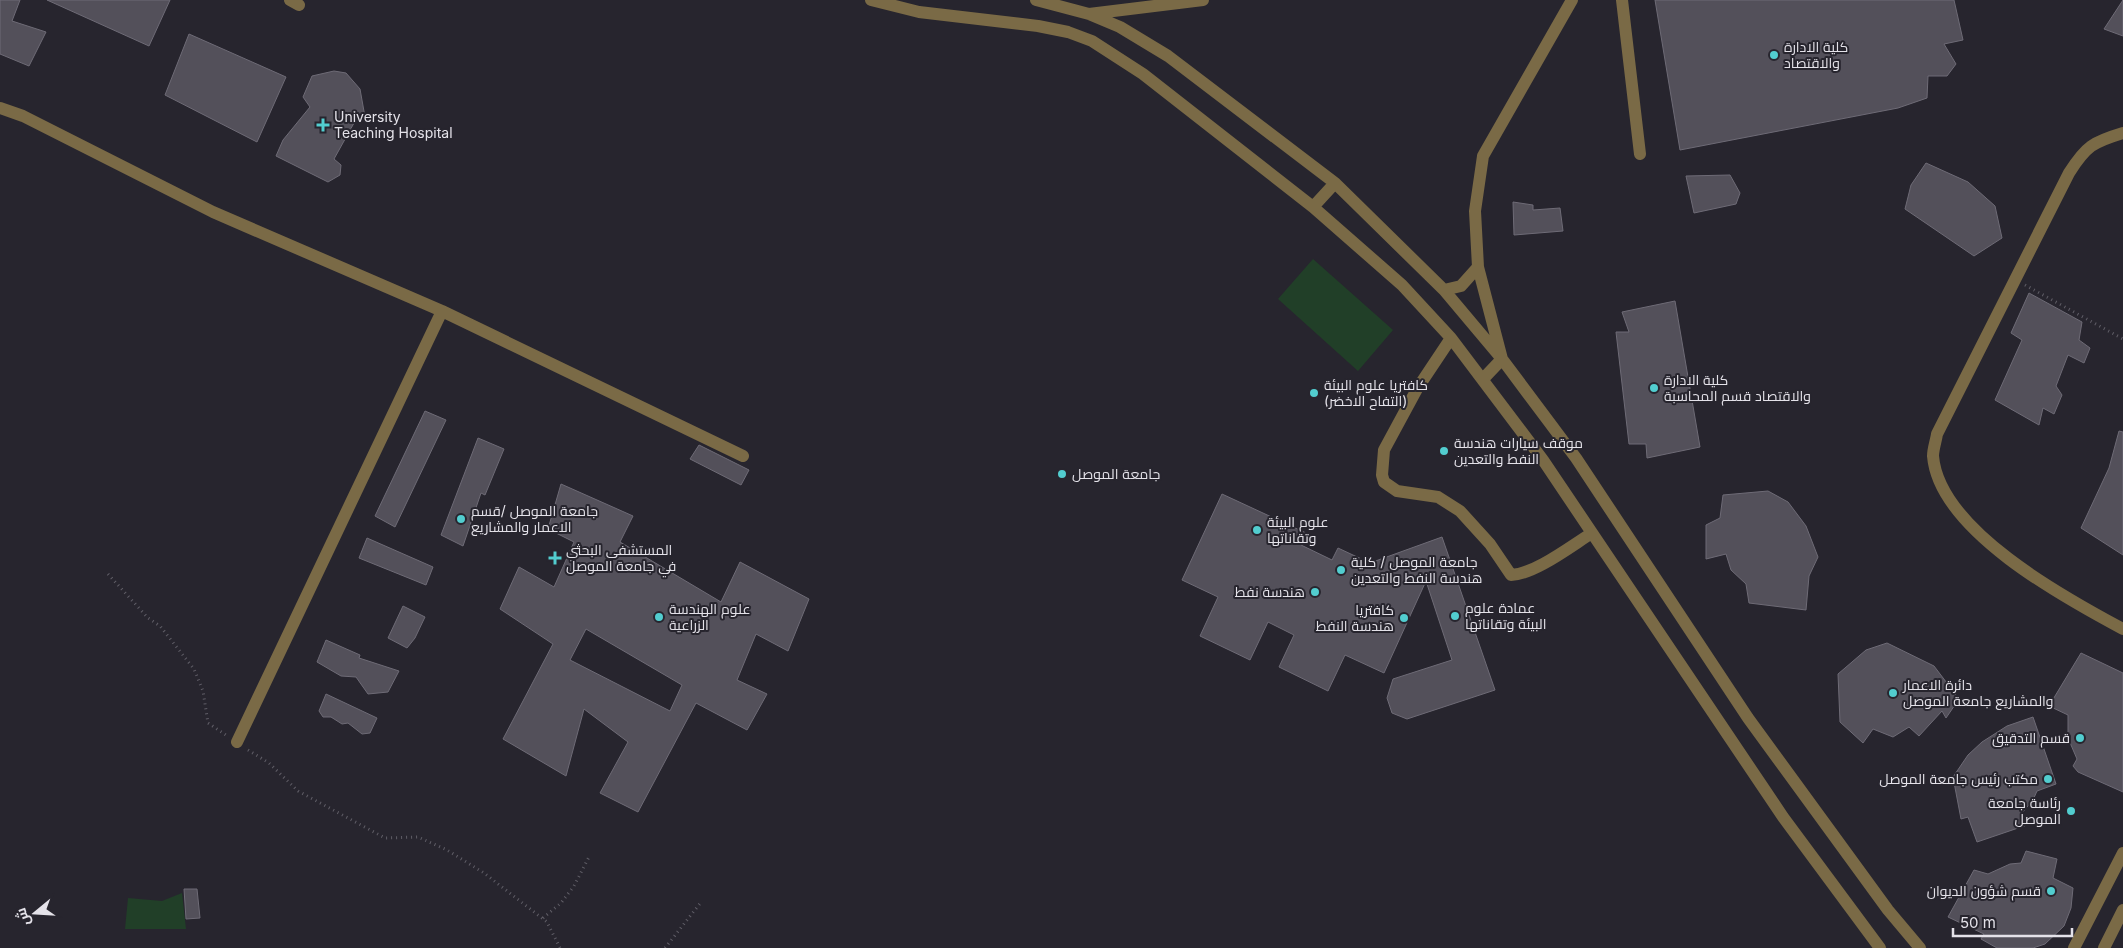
<svg xmlns="http://www.w3.org/2000/svg" width="2123" height="948" font-family="Inter,Cairo,sans-serif">
	<style>
		.green { fill: #213f28 }
		.building { fill: #53505a; stroke: #6e6b76; fill-rule: evenodd }
		.lines { fill: none; stroke-linecap: round; stroke-linejoin: round }
		.path { stroke: #605e67; stroke-width: 3; stroke-dasharray: 1 4; stroke-linecap: butt }
		.minor { stroke: #7a6a46; stroke-width: 12 }
		.poi-dot { fill: #52cdcf; stroke: #27252e; stroke-width: 2 }
		.labels { text-anchor: middle; stroke-width: 4; stroke-linejoin: round; paint-order: stroke }
		.poi-label { font-size: 14px; fill: #e4e2e9; stroke: #27252e; text-anchor: start }
	</style>
	<rect width="100%" height="100%" fill="#27252e"/>
	<!-- green -->
	<path class="green" d="M 1313,259 L 1393,330 L 1358,371 L 1278,299 Z
		M 182,893 L 186,929 L 125,929 L 128,898 L 162,901 Z"/>
	<!-- building -->
	<path class="building" d="M 0,0 L 20,0 L 12,21 L 46,32 L 29,66 L 0,54 Z
		M 47,0 L 170,0 L 149,46 Z
		M 1655,0 L 1954,0 L 1963,40 L 1944,44 L 1956,64 L 1947,76 L 1928,76 L 1927,98 L 1898,108 L 1680,150 Z
		M 2123,0 L 2123,36 L 2104,29 Z
		M 189,34 L 286,77 L 257,142 L 165,95 Z
		M 334,71 L 346,73 L 360,89 L 365,117 L 359,114 L 334,159 L 341,165 L 340,175 L 328,182 L 276,156 L 283,140 L 310,107 L 303,97 L 312,76 Z
		M 1926,163 L 1968,182 L 1995,206 L 2002,238 L 1974,256 L 1905,209 L 1911,185 Z
		M 1730,175 L 1740,193 L 1736,204 L 1694,213 L 1686,176 Z
		M 1513,202 L 1533,205 L 1533,210 L 1560,208 L 1563,231 L 1514,235 Z
		M 2029,293 L 2082,322 L 2079,340 L 2090,348 L 2084,363 L 2068,355 L 2056,386 L 2062,395 L 2054,414 L 2043,408 L 2039,425 L 1995,400 L 2022,340 L 2011,333 Z
		M 1675,301 L 1700,447 L 1647,458 L 1646,444 L 1629,444 L 1616,332 L 1629,332 L 1622,312 Z
		M 425,411 L 446,420 L 395,527 L 375,516 Z
		M 2119,431 L 2123,432 L 2123,555 L 2081,528 L 2109,468 Z
		M 478,438 L 504,449 L 485,495 L 481,493 L 463,546 L 441,535 Z
		M 699,445 L 749,470 L 741,485 L 690,459 Z
		M 561,484 L 633,516 L 620,542 L 721,602 L 740,562 L 809,599 L 788,651 L 756,634 L 737,680 L 767,694 L 747,730 L 696,703 L 638,812 L 600,793 L 628,742 L 584,709 L 566,776 L 503,739 L 553,644 L 500,609 L 519,567 L 554,587 L 574,542 L 548,529 ZM 586,629 L 682,685 L 670,711 L 570,660 Z
		M 1768,491 L 1788,502 L 1806,526 L 1818,557 L 1809,576 L 1806,610 L 1749,603 L 1746,584 L 1731,570 L 1726,554 L 1706,559 L 1706,525 L 1720,518 L 1723,495 Z
		M 1222,494 L 1306,533 L 1301,545 L 1332,560 L 1338,548 L 1370,563 L 1442,537 L 1495,690 L 1407,719 L 1392,713 L 1387,698 L 1393,679 L 1452,660 L 1426,581 L 1384,673 L 1345,655 L 1328,691 L 1279,667 L 1294,635 L 1268,622 L 1250,660 L 1200,636 L 1218,597 L 1182,580 Z
		M 367,538 L 433,567 L 426,585 L 359,558 Z
		M 403,606 L 425,617 L 415,638 L 407,648 L 388,638 Z
		M 326,640 L 360,655 L 359,658 L 399,671 L 388,692 L 368,694 L 356,677 L 341,676 L 317,662 Z
		M 1887,643 L 1934,666 L 1959,699 L 1946,718 L 1942,711 L 1919,736 L 1909,727 L 1893,737 L 1873,729 L 1863,743 L 1840,722 L 1838,674 L 1866,650 Z
		M 2081,653 L 2123,673 L 2123,792 L 2078,772 L 2073,766 L 2077,759 L 2068,738 L 2068,715 L 2049,706 Z
		M 326,694 L 377,718 L 370,733 L 362,734 L 348,723 L 342,724 L 331,717 L 323,717 L 319,711 Z
		M 2033,717 L 2056,784 L 2037,791 L 2033,800 L 2021,814 L 2027,825 L 1977,842 L 1968,817 L 1961,819 L 1953,777 L 1968,755 L 1982,742 L 2007,726 Z
		M 2026,851 L 2057,859 L 2053,878 L 2073,888 L 2071,908 L 2064,926 L 2045,944 L 2033,948 L 1997,948 L 1981,939 L 1984,934 L 1948,917 L 1974,870 L 1988,874 L 2010,864 L 2021,863 Z
		M 184,889 L 197,889 L 200,918 L 186,919 Z"/>
	<g class="lines">
		<!-- path -->
		<path class="path" d="M 2025,285 L 2123,339
			M 108,574 L 148,618 L 160,626 L 194,669 L 203,691 L 208,723 L 226,735
			M 248,750 L 269,763 L 298,791 L 385,838 L 418,837 L 447,850 L 484,873 L 547,922 L 560,948
			M 543,918 L 561,903 L 574,886 L 590,855
			M 665,948 L 702,901"/>
		<!-- minor -->
		<path class="minor" d="M 290,0 L 299,5
			M 871,0 L 919,12 L 1038,26 L 1068,32 L 1092,41 L 1143,74 L 1313,207 L 1402,285 L 1451,338 L 1543,460 L 1783,817 L 1880,948
			M 1036,0 L 1089,14 L 1120,27 L 1168,56 L 1335,183 L 1444,290 L 1502,359 L 1576,458 L 1748,718 L 1888,910 L 1920,948
			M 1622,0 L 1640,154
			M 1089,14 L 1203,0
			M 0,108 L 23,116 L 213,212 L 442,311 L 743,456
			M 2123,133 C 2093,142 2086,146 2069,173 L 1937,434 C 1936,441 1933,449 1933,456 C 1939,530 2065,598 2123,629
			M 1313,207 L 1335,183
			M 1444,290 L 1461,286 L 1478,267
			M 1451,338 L 1417,389 L 1384,450 L 1382,475 L 1384,482 L 1397,491 L 1438,497 L 1460,511 L 1490,544 L 1511,575 C 1535,574 1571,546 1592,533
			M 1483,379 L 1502,359 L 1478,267 L 1475,211 L 1483,156 L 1572,0
			M 237,742 L 442,311
			M 2074,948 L 2123,853
			M 2104,948 L 2123,910"/>
	</g>
	<!-- markers -->
	<g class="poi-dot">
		<circle cx="1774" cy="55" r="5"/>
		<path d="M320.5 117.5h5v5h5v5h-5v5h-5v-5h-5v-5h5z"/>
		<circle cx="1654" cy="388" r="5"/>
		<circle cx="1314" cy="393" r="5"/>
		<circle cx="1444" cy="451" r="5"/>
		<circle cx="1062" cy="474" r="5"/>
		<circle cx="461" cy="519" r="5"/>
		<circle cx="1257" cy="530" r="5"/>
		<path d="M552.5 550.5h5v5h5v5h-5v5h-5v-5h-5v-5h5z"/>
		<circle cx="1341" cy="570" r="5"/>
		<circle cx="1315" cy="592" r="5"/>
		<circle cx="1455" cy="616" r="5"/>
		<circle cx="659" cy="617" r="5"/>
		<circle cx="1404" cy="618" r="5"/>
		<circle cx="1893" cy="693" r="5"/>
		<circle cx="2080" cy="738" r="5"/>
		<circle cx="2048" cy="779" r="5"/>
		<circle cx="2071" cy="811" r="5"/>
		<circle cx="2051" cy="891" r="5"/>
	</g>
	<g class="labels">
		<!-- poi labels -->
		<g class="poi-label">
			<text x="1784" y="52">كلية الادارة<tspan x="1784" dy="16">والاقتصاد</tspan></text>
			<text x="334" y="122">University<tspan x="334" dy="16">Teaching Hospital</tspan></text>
			<text x="1664" y="385">كلية الادارة<tspan x="1664" dy="16">والاقتصاد قسم المحاسبة</tspan></text>
			<text x="1324" y="390">كافتريا علوم البيئة<tspan x="1324" dy="16">(التفاح الاخضر)</tspan></text>
			<text x="1454" y="448">موقف سيارات هندسة<tspan x="1454" dy="16">النفط والتعدين</tspan></text>
			<text x="1072" y="479">جامعة الموصل</text>
			<text x="471" y="516">جامعة الموصل /قسم<tspan x="471" dy="16">الاعمار والمشاريع</tspan></text>
			<text x="1267" y="527">علوم البيئة<tspan x="1267" dy="16">وتقاناتها</tspan></text>
			<text x="566" y="555">المستشفى البحثي<tspan x="566" dy="16">في جامعة الموصل</tspan></text>
			<text x="1351" y="567">جامعة الموصل / كلية<tspan x="1351" dy="16">هندسة النفط والتعدين</tspan></text>
			<text x="1305" y="597" text-anchor="end">هندسة نفط</text>
			<text x="1465" y="613">عمادة علوم<tspan x="1465" dy="16">البيئة وتقاناتها</tspan></text>
			<text x="669" y="614">علوم الهندسة<tspan x="669" dy="16">الزراعية</tspan></text>
			<text x="1394" y="615" text-anchor="end">كافتريا<tspan x="1394" dy="16">هندسة النفط</tspan></text>
			<text x="1903" y="690">دائرة الاعمار<tspan x="1903" dy="16">والمشاريع جامعة الموصل</tspan></text>
			<text x="2070" y="743" text-anchor="end">قسم التدقيق</text>
			<text x="2038" y="784" text-anchor="end">مكتب رئيس جامعة الموصل</text>
			<text x="2061" y="808" text-anchor="end">رئاسة جامعة<tspan x="2061" dy="16">الموصل</tspan></text>
			<text x="2041" y="896" text-anchor="end">قسم شؤون الديوان</text>
		</g>
	</g>
	<!-- north arrow -->
	<g transform="translate(35 913) rotate(252)" stroke="#27252e" stroke-width="4" paint-order="stroke">
	<path d="M0-4L9 19L0 12L-9 19Z" fill="#e4e2e9"/>
	<text y="-8" font-size="14" font-weight="bold" text-anchor="middle" fill="#e4e2e9">ش</text>
	</g>
	<!-- scale -->
	<path d="M1953 928v8h119v-8" fill="none" stroke="#e4e2e9" stroke-width="2.5"/>
	<text x="1960" y="928" font-size="15" fill="#e4e2e9" stroke="#27252e" stroke-width="4" paint-order="stroke">50 m</text>
</svg>
